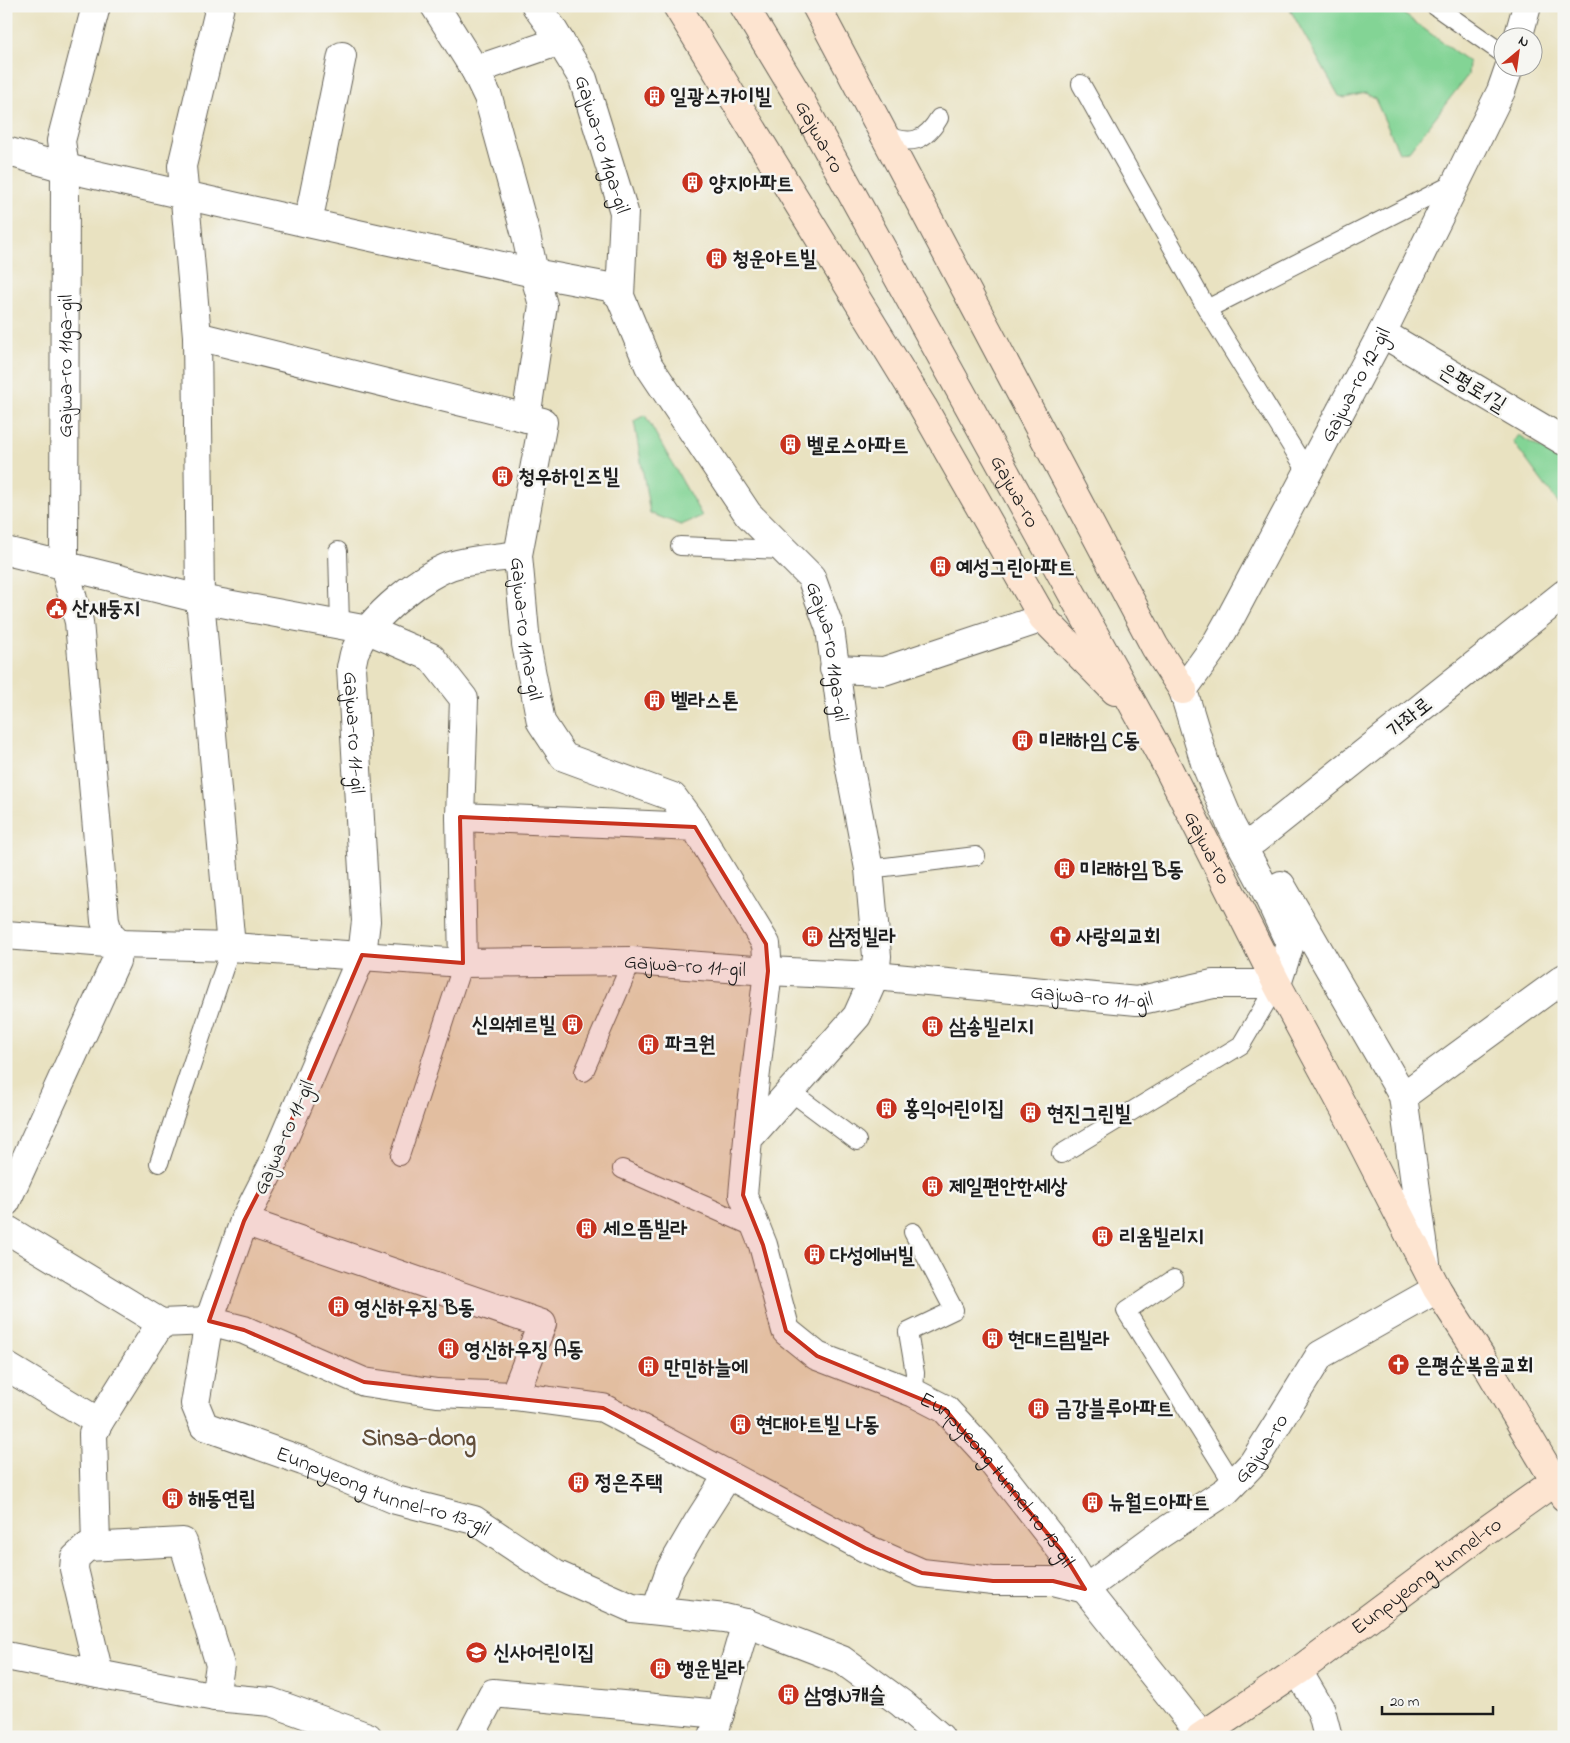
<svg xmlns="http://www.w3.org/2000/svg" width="1570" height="1743" font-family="'Indie Flower','Poor Story',sans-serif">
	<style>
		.green { fill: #83d495; stroke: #507858 }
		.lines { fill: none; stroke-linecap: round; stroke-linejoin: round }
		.lane-casing { stroke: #646156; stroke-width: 20 }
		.street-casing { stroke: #646156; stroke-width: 30 }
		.secondary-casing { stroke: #646156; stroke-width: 30 }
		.lane { stroke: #fff; stroke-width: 18 }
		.street { stroke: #fff; stroke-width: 28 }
		.secondary { stroke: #fde4d0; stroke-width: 28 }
		.marked { fill: #c8321e; fill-opacity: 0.2; stroke: #c8321e; stroke-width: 4; stroke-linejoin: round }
		.labels { text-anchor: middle; stroke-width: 5; stroke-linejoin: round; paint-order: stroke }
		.poi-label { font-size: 21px; font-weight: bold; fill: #1c1c1c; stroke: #f6f6f2; text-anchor: start }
		.street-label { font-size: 21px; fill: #1c1c1c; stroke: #f6f6f2 }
		.quarter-label { font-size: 24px; font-weight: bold; fill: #624e39; stroke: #f6f6f2 }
	</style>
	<rect width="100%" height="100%" fill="#f6f6f2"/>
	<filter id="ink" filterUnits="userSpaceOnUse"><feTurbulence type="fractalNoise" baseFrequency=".02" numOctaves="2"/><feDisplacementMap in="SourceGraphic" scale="10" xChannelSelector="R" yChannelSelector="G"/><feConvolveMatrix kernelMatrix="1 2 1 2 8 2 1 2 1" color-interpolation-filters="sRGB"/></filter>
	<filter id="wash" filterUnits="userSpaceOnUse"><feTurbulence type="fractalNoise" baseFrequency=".0096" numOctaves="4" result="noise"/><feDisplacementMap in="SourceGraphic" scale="20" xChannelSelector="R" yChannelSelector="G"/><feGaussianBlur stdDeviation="1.12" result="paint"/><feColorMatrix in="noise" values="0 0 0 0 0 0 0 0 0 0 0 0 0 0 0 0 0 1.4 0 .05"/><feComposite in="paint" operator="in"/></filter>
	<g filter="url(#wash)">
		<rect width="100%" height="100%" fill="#e9e2c1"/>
		<!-- green -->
		<path class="green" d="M 1288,6 L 1393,6 L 1469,62 L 1468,75 L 1409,151 L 1399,152 L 1375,99 L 1365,93 L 1345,98 L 1339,96 Z
			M 645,415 L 702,516 L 681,525 L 650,513 L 634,421 Z
			M 1518,435 L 1564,462 L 1564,511 L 1513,442 Z"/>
	</g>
	<g filter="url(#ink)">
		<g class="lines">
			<defs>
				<path id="lane" d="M 1435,6 L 1502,53
					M 1081,84 L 1207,309
					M 884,134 C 910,146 925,142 939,118
					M 1308,473 L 1207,309 L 1455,183
					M 680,546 L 785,550
					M 338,551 L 340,625
					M 869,869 L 976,856
					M 584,1072 L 632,961
					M 790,1091 L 857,1141
					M 1061,1154 L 1241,1045 L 1277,984
					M 400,1156 L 463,963
					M 159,1163 L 231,947
					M 622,1169 L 758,1229
					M 913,1232 L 954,1310 L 908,1332 L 915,1373 L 914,1393
					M 1174,1279 L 1126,1311 L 1233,1483"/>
				<g id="street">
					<path d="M 220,6 L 182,166 L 197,336 L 200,599 L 231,947"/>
					<path d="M 435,6 L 475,70 L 488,97 L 526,235 L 534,273 L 543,305 L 526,418"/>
					<path id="s1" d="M 536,6 L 552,28 L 583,79 L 624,212 L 620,296 L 649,366 L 748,514 L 811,577 L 830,629 L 846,748 L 869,869 L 877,956 L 875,976 L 857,1016 L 748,1139 L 743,1195 L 763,1245 L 786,1331 L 817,1356 L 914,1393 L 945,1409 L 982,1449 L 1061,1550 L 1085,1589 L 1203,1737"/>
					<path d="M 1518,38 L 1527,6"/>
					<path d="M 475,70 L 560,41"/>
					<path d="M 6,151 L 65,168 L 308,223 L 534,273 L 609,287 L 620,296"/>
					<path d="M 308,223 L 342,56"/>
					<path d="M 1382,333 L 1564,441"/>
					<path id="s2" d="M 197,336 L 543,422 L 518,555 L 526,644 L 541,722 L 564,757 L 673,797 L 695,827 L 766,944 L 768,971 L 748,1139"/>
					<path d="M 6,551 L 200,599 L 368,630 L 431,657 L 464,699 L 460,817 L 463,963"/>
					<path id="s3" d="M 518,555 C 498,558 477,559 457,564 C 425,572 369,618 356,649 C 353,654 353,662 351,667 L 366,921 L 362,955 L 272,1166 L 244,1221 L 209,1321 L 195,1404 L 204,1426 L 303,1461 L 396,1500 L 474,1520 L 555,1574 L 632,1608 L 725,1618 L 746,1623 L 842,1660 L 901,1703 L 940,1737"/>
					<path d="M 834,669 L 884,671 L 1043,618"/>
					<path id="s4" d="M 1183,690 L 1214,647 L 1232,615 L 1382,333 L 1501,91 L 1509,68"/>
					<path d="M 460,817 L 695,827"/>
					<path d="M 1255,840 L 1564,594"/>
					<path d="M 1281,885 L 1403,1096 L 1426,1263"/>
					<path id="s5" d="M 6,935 L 119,944 L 231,947 L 463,963 L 632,961 L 768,971 L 875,976 L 1137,1001 L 1213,984 L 1277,984 L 1290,944 L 1263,885 L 1231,825 L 1205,763 L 1183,690"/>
					<path d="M 1403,1096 L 1564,978"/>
					<path id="s6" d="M 6,1202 L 116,961 L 119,944 L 109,934 L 105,921 L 79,622 L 64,565 L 65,168 L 61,141 L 96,6"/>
					<path d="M 244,1221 L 542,1324 L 514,1396"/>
					<path id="s7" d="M 6,1229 L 161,1323 L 209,1321 L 244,1330 L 364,1382 L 437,1393 L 514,1396 L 603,1408 L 865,1548 L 922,1573 L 993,1581 L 1053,1581 L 1085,1589 L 1156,1537 L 1226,1491 L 1253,1463 L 1320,1355 L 1437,1289"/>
					<path d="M 6,1366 L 99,1422"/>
					<path d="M 96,1546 L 93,1434 L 99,1422 L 161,1323"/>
					<path d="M 656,1610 L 670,1570 L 698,1522 L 728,1475"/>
					<path d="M 6,1656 L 215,1697 L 271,1702 L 368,1737"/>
					<path d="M 1298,1671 L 1321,1710 L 1328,1737"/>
					<path d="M 99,1674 L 74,1569 L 75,1558 L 87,1547 L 183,1542 L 220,1665 L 215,1697"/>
					<path d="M 470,1737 L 493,1693 L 720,1714"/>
					<path d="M 713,1737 L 746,1623"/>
				</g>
				<g id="secondary">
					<path d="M 677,6 L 923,407 L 1043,618 L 1115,691"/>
					<path id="s8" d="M 744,6 L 797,94 L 1168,768 L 1277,984 L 1354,1127 L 1437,1289 L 1487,1366 L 1564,1497"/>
					<path d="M 816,6 L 1155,647 L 1183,690"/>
					<path id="s9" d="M 1200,1737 L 1298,1671 L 1481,1534 L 1564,1475"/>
				</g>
			</defs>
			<!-- lane casing -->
			<use href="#lane" class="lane-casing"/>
			<!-- street casing -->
			<use href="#street" class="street-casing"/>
			<!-- secondary casing -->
			<use href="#secondary" class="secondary-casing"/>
			<!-- lane -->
			<use href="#lane" class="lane"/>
			<!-- street -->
			<use href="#street" class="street"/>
			<!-- secondary -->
			<use href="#secondary" class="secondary"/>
		</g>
	</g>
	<!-- marked area -->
	<path class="marked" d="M 460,817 L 695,827 L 766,944 L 768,971 L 743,1195 L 763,1245 L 786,1331 L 817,1356 L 945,1409 L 1061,1550 L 1085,1589 L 1053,1581 L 993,1581 L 922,1573 L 865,1548 L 603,1408 L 364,1382 L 244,1330 L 209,1321 L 244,1221 L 272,1166 L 362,955 L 463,963 Z"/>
	<!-- icons -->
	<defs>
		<symbol id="building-disc" viewBox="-11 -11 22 22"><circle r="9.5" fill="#c8321e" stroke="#f6f6f2"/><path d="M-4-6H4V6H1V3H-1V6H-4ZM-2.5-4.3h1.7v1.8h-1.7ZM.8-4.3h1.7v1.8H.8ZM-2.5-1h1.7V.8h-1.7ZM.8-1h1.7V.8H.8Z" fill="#fff"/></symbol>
		<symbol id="civic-disc" viewBox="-11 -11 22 22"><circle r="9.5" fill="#c8321e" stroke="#f6f6f2"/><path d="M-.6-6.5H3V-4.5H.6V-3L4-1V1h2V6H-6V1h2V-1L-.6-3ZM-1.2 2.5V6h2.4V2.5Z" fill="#fff"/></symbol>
		<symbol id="church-disc" viewBox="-11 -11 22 22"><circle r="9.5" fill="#c8321e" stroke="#f6f6f2"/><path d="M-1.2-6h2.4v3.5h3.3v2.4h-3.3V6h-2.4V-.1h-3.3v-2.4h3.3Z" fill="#fff"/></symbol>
		<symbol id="school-disc" viewBox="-11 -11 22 22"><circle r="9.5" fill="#c8321e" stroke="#f6f6f2"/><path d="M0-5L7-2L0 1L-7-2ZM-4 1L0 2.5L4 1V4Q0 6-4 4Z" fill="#fff"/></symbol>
	</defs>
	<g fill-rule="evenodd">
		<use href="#building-disc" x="642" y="84" width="25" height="25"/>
		<use href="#building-disc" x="680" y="170" width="25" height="25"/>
		<use href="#building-disc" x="704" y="246" width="25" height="25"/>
		<use href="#building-disc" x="778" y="432" width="25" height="25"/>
		<use href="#building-disc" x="490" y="464" width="25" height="25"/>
		<use href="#building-disc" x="928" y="554" width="25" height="25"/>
		<use href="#civic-disc" x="44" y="596" width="25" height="25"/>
		<use href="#building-disc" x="642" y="688" width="25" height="25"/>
		<use href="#building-disc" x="1010" y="728" width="25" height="25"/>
		<use href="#building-disc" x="1052" y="856" width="25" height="25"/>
		<use href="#building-disc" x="800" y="924" width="25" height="25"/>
		<use href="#church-disc" x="1048" y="924" width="25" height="25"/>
		<use href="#building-disc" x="560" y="1012" width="25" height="25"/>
		<use href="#building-disc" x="920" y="1014" width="25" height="25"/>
		<use href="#building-disc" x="636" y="1032" width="25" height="25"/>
		<use href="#building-disc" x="874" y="1096" width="25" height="25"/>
		<use href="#building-disc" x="1018" y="1100" width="25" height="25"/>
		<use href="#building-disc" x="920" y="1174" width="25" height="25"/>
		<use href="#building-disc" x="574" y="1216" width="25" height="25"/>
		<use href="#building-disc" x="1090" y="1224" width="25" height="25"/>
		<use href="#building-disc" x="802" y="1242" width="25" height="25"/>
		<use href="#building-disc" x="326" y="1294" width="25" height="25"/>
		<use href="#building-disc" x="980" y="1326" width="25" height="25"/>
		<use href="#building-disc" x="436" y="1336" width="25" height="25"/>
		<use href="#church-disc" x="1386" y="1352" width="25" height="25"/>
		<use href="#building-disc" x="636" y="1354" width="25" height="25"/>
		<use href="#building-disc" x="1026" y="1396" width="25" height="25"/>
		<use href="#building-disc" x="728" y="1412" width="25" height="25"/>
		<use href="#building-disc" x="566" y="1470" width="25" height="25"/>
		<use href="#building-disc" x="160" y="1486" width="25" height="25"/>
		<use href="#building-disc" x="1080" y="1490" width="25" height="25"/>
		<use href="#school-disc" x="464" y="1640" width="25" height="25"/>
		<use href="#building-disc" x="648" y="1656" width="25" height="25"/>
		<use href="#building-disc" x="776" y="1682" width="25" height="25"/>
	</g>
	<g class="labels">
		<!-- poi labels -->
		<g class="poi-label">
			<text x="670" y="103">일광스카이빌</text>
			<text x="709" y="190">양지아파트</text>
			<text x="732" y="265">청운아트빌</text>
			<text x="807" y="452">벨로스아파트</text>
			<text x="518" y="483">청우하인즈빌</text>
			<text x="956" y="574">예성그린아파트</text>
			<text x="72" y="615">산새둥지</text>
			<text x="671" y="707">벨라스톤</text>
			<text x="1039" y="747">미래하임 C동</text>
			<text x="1080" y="876">미래하임 B동</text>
			<text x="828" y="943">삼정빌라</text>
			<text x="1076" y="943">사랑의교회</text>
			<text x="556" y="1031" text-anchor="end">신의쉐르빌</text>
			<text x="949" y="1033">삼송빌리지</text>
			<text x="665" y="1051">파크원</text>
			<text x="903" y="1115">홍익어린이집</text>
			<text x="1047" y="1120">현진그린빌</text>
			<text x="949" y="1193">제일편안한세상</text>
			<text x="603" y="1235">세으뜸빌라</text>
			<text x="1119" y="1243">리움빌리지</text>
			<text x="830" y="1262">다성에버빌</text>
			<text x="354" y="1314">영신하우징 B동</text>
			<text x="1008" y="1346">현대드림빌라</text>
			<text x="464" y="1356">영신하우징 A동</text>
			<text x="1415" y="1372">은평순복음교회</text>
			<text x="664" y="1374">만민하늘에</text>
			<text x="1055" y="1415">금강블루아파트</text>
			<text x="756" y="1431">현대아트빌 나동</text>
			<text x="595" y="1489">정은주택</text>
			<text x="188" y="1505">해동연립</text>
			<text x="1108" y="1509">뉴월드아파트</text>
			<text x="493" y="1659">신사어린이집</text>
			<text x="677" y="1675">행운빌라</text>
			<text x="804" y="1702">삼영N캐슬</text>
		</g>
		<!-- street labels -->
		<g class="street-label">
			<text dy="7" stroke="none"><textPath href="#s8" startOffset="151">Gajwa-ro</textPath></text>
			<text dy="7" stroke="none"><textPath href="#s1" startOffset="155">Gajwa-ro 11ga-gil</textPath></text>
			<text dy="7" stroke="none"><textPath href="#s6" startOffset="868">Gajwa-ro 11ga-gil</textPath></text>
			<text dy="7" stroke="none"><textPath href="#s4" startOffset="351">Gajwa-ro 12-gil</textPath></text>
			<text transform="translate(1473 387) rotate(31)" y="7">은평로1길</text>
			<text dy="7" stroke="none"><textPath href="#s8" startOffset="556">Gajwa-ro</textPath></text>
			<text dy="7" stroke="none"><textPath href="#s2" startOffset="566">Gajwa-ro 11na-gil</textPath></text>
			<text dy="7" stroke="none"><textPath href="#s1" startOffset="730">Gajwa-ro 11ga-gil</textPath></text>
			<text transform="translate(1409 717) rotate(-39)" y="7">가좌로</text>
			<text dy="7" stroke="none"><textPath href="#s3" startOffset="281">Gajwa-ro 11-gil</textPath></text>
			<text dy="7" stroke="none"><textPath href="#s8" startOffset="961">Gajwa-ro</textPath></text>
			<text dy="7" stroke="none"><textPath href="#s5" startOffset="680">Gajwa-ro 11-gil</textPath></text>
			<text dy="7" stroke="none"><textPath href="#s5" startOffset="1088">Gajwa-ro 11-gil</textPath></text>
			<text transform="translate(283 1137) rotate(-66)" y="7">Gajwa-ro 11-gil</text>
			<text dy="7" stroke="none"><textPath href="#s7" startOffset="1388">Gajwa-ro</textPath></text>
			<text dy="7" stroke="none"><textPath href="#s1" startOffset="1732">Eunpyeong tunnel-ro 13-gil</textPath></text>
			<text dy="7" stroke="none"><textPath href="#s3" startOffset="1200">Eunpyeong tunnel-ro 13-gil</textPath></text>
			<text dy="7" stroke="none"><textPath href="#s9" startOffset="278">Eunpyeong tunnel-ro</textPath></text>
		</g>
		<!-- quarter labels -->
		<g class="quarter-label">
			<text x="419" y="1445">Sinsa-dong</text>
		</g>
	</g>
	<!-- margin -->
	<rect width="1570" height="1743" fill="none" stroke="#f6f6f2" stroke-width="25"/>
	<!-- north arrow -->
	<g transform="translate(1518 52) rotate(29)"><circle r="24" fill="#f6f6f2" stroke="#9f9f9c"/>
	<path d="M0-4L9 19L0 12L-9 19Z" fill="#c8321e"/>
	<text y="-8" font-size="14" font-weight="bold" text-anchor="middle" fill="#1c1c1c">N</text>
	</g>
	<!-- scale -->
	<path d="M1382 1706v8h111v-8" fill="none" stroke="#1c1c1c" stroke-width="2.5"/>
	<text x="1390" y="1706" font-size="15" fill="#1c1c1c" stroke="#f6f6f2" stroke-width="4" paint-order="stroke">20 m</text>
</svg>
